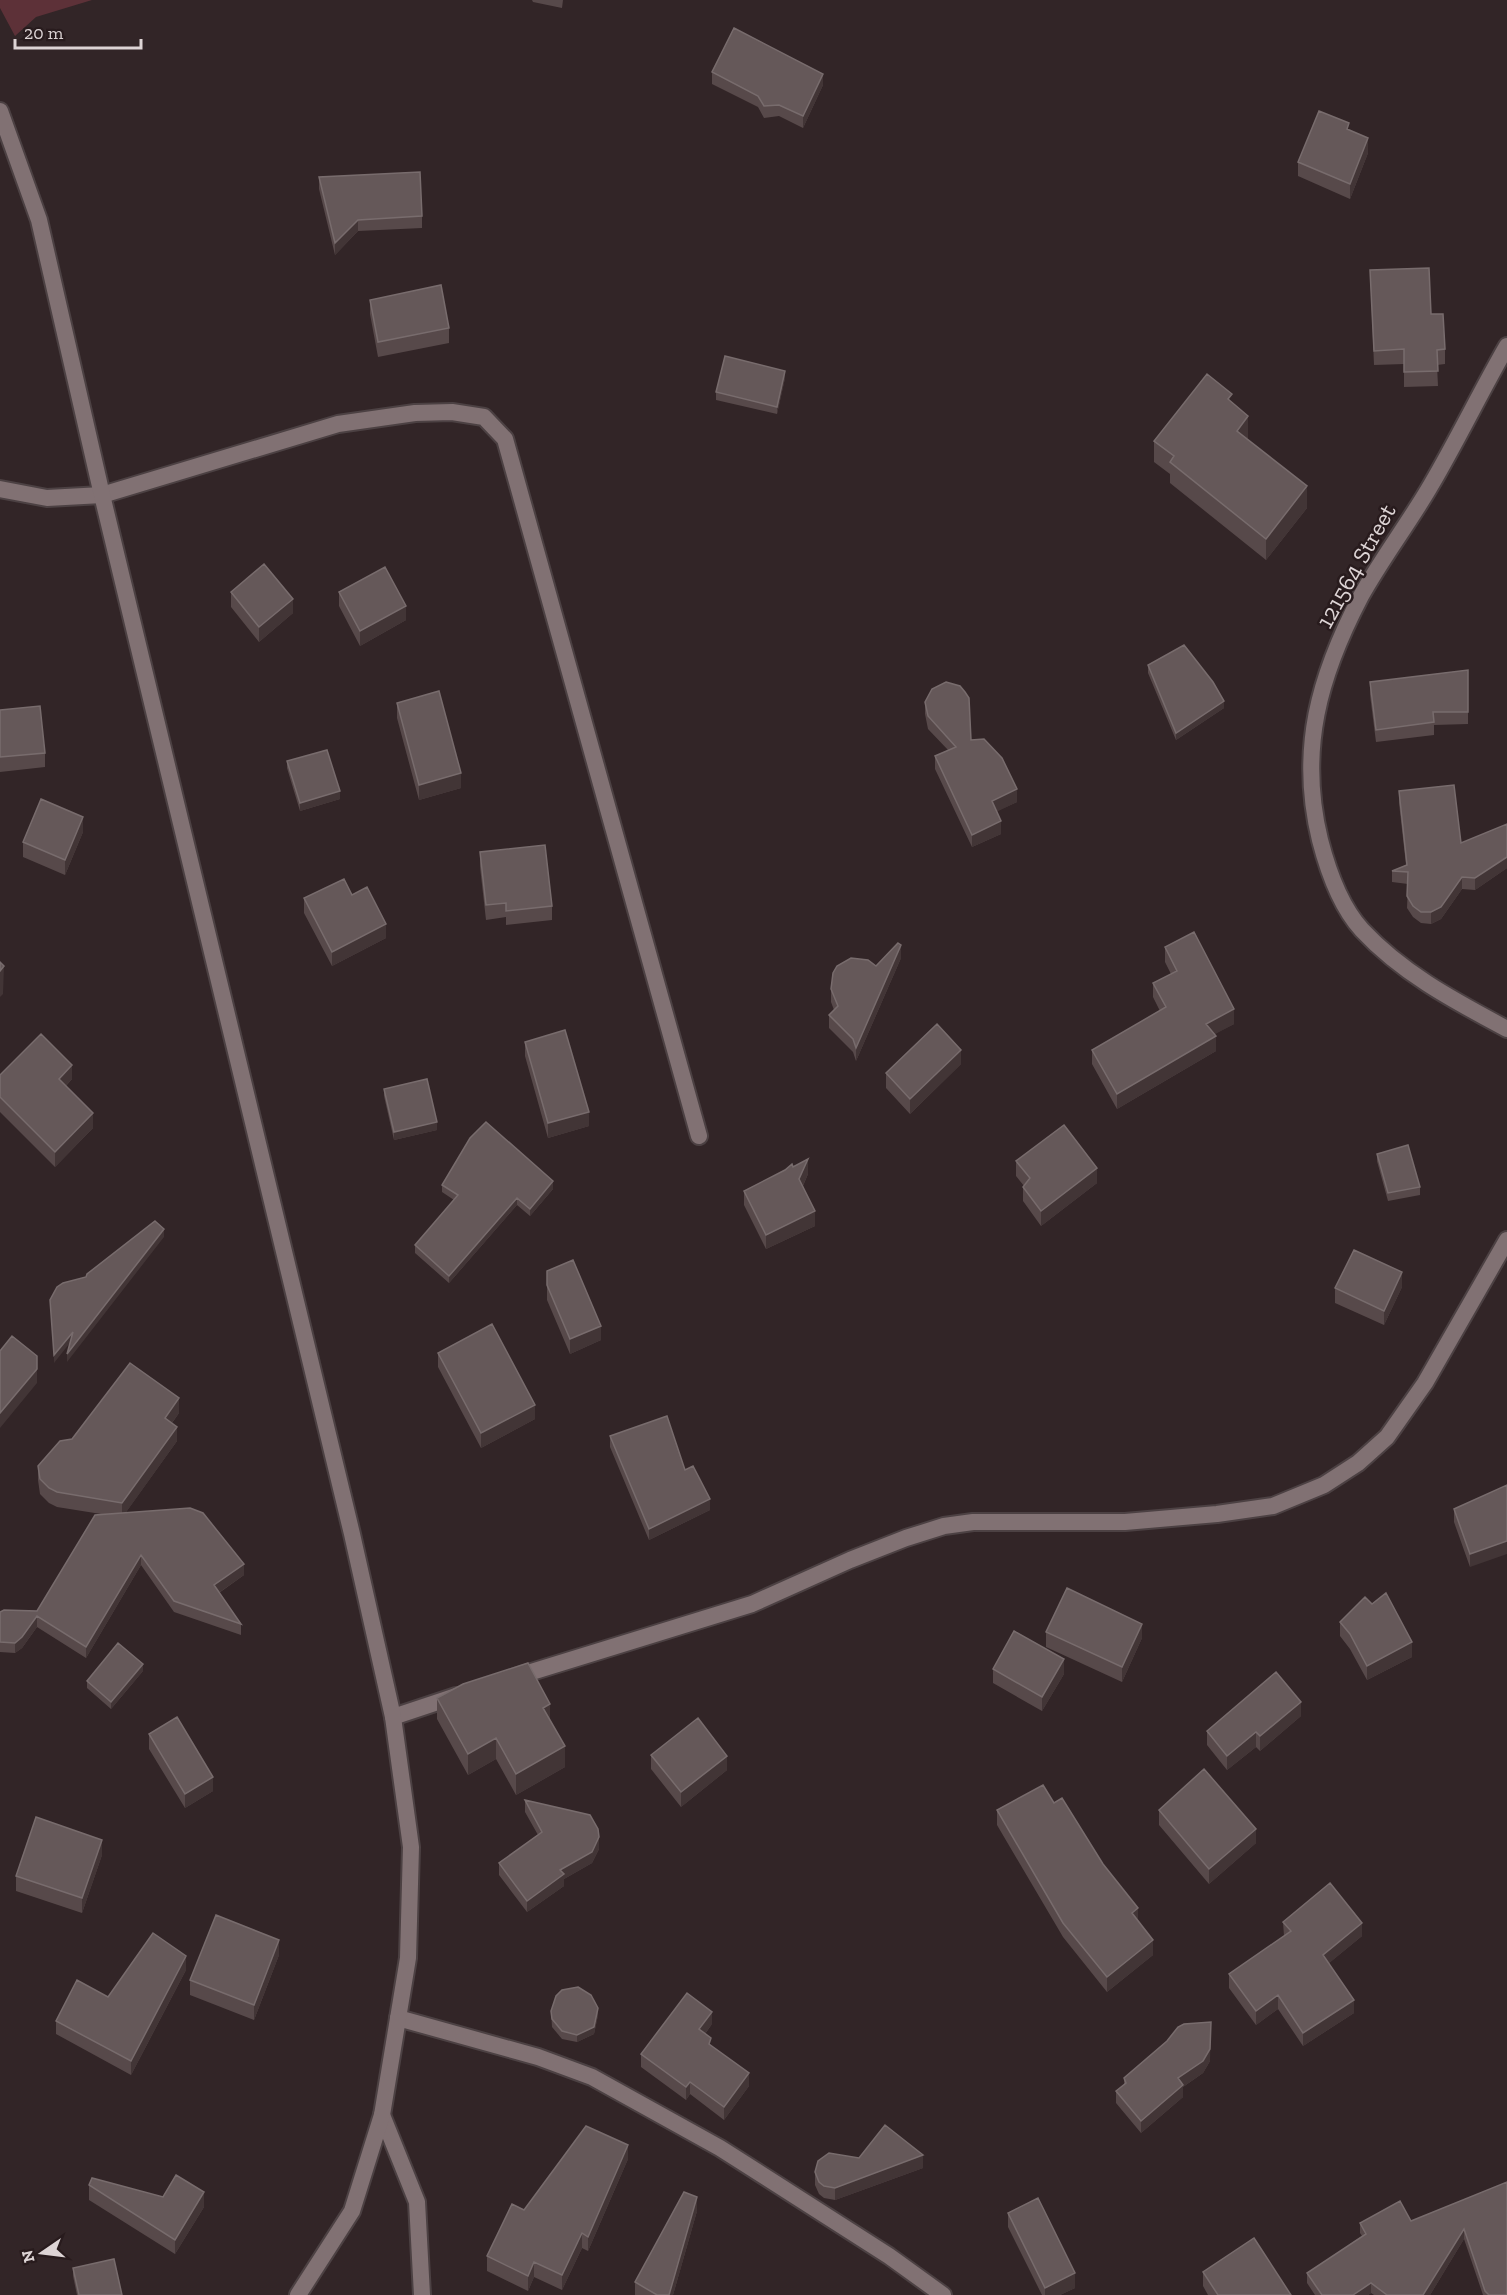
<svg xmlns="http://www.w3.org/2000/svg" width="1507" height="2295" font-family="'Zilla Slab',serif">
	<style>
		.green { fill: #5d3138 }
		.lines { fill: none; stroke-linecap: round; stroke-linejoin: round }
		.minor-casing { stroke: #4c4143; stroke-width: 20 }
		.tertiary-casing { stroke: #4c4143; stroke-width: 20 }
		.minor { stroke: #817173; stroke-width: 16 }
		.tertiary { stroke: #817173; stroke-width: 16 }
		.wall { fill: #57494a }
		.shaded-wall { fill: #423536 }
		.building { fill: #655859; stroke: #786c6d; stroke-width: 1.5 }
		.labels { text-anchor: middle; stroke-width: 5; stroke-linejoin: round; paint-order: stroke }
		.street-label { font-size: 24px; fill: #ddd4d5; stroke: #281b1d }
	</style>
	<rect width="100%" height="100%" fill="#322527"/>
	<!-- green -->
	<path class="green" d="M 0,0 L 92,0 L 36,17 L 15,36 L 0,8 Z"/>
	<g class="lines">
		<defs>
			<path id="minor" d="M 1507,346 C 1481,391 1458,439 1431,485 C 1409,523 1382,558 1361,596 C 1319,676 1298,750 1320,840 C 1328,871 1340,906 1362,930 C 1403,974 1455,1001 1507,1029
				M 0,489 L 47,498 L 102,495 L 338,424 L 415,413 L 452,412 L 484,417 L 505,439 L 699,1136
				M 512,1678 L 752,1604 L 850,1560 L 906,1538 L 944,1526 L 973,1522 L 1125,1522 L 1217,1514 L 1273,1506 L 1324,1485 L 1358,1463 L 1387,1437 L 1425,1383 L 1507,1240
				M 393,1717 L 456,1696
				M 398,2018 L 538,2057 L 592,2077 L 720,2148 L 889,2256 L 943,2295
				M 382,2115 L 417,2202 L 422,2295"/>
			<path id="tertiary" d="M 0,111 L 39,220 L 102,495 L 352,1534 L 393,1717 L 411,1847 L 408,1958 L 382,2115 L 352,2211 L 298,2295"/>
		</defs>
		<!-- minor casing -->
		<use href="#minor" class="minor-casing"/>
		<!-- tertiary casing -->
		<use href="#tertiary" class="tertiary-casing"/>
		<!-- minor -->
		<use href="#minor" class="minor"/>
		<!-- tertiary -->
		<use href="#tertiary" class="tertiary"/>
	</g>
	<!-- wall -->
	<path class="wall" d="M 532,0 L 563,0 L 562,8 L 533,2 Z
		M 712,72 L 823,85 L 803,128 L 779,116 L 764,118 L 758,107 L 712,84 Z
		M 1349,130 L 1368,153 L 1350,199 L 1298,176 L 1298,162 Z
		M 319,177 L 422,216 L 422,228 L 358,231 L 335,255 L 319,189 Z
		M 1370,270 L 1431,314 L 1445,349 L 1445,364 L 1437,365 L 1438,386 L 1404,387 L 1404,364 L 1374,365 Z
		M 370,300 L 449,328 L 449,343 L 378,357 L 370,314 Z
		M 785,378 L 777,414 L 716,400 L 716,392 Z
		M 1232,402 L 1248,437 L 1247,439 L 1307,508 L 1266,560 L 1170,483 L 1170,474 L 1154,462 L 1154,441 Z
		M 231,592 L 293,613 L 259,642 L 231,607 Z
		M 339,592 L 406,620 L 360,646 L 339,606 Z
		M 1148,665 L 1224,708 L 1176,740 L 1148,673 Z
		M 1468,670 L 1468,724 L 1434,725 L 1434,735 L 1376,742 L 1370,695 L 1370,682 Z
		M 925,702 L 971,740 L 1017,802 L 997,811 L 1001,834 L 972,847 L 935,769 L 935,756 L 948,750 L 928,729 L 925,714 Z
		M 397,703 L 461,788 L 419,800 L 397,718 Z
		M 0,710 L 45,753 L 45,767 L 0,772 Z
		M 287,761 L 340,799 L 300,811 L 287,768 Z
		M 1399,791 L 1461,843 L 1507,824 L 1507,868 L 1475,890 L 1462,889 L 1441,919 L 1431,924 L 1421,923 L 1413,917 L 1407,908 L 1408,884 L 1392,882 L 1392,871 L 1406,865 L 1399,803 Z
		M 83,832 L 65,875 L 23,857 L 23,842 Z
		M 480,852 L 552,906 L 552,920 L 506,925 L 506,917 L 486,920 L 480,867 Z
		M 352,895 L 386,938 L 332,966 L 304,913 L 304,898 Z
		M 1165,947 L 1234,1024 L 1214,1034 L 1216,1051 L 1117,1109 L 1092,1064 L 1092,1050 L 1160,1011 L 1153,997 L 1153,983 L 1171,974 L 1165,962 Z
		M 901,958 L 856,1061 L 853,1052 L 829,1028 L 829,1015 L 834,1010 L 831,1002 L 831,989 L 876,966 Z
		M 525,1042 L 589,1126 L 548,1138 L 525,1056 Z
		M 961,1064 L 910,1114 L 886,1088 L 886,1073 Z
		M 0,1075 L 72,1079 L 66,1086 L 93,1128 L 55,1167 L 0,1112 Z
		M 384,1089 L 437,1130 L 394,1140 L 384,1096 Z
		M 1377,1154 L 1420,1187 L 1420,1195 L 1388,1201 L 1377,1161 Z
		M 1016,1161 L 1097,1183 L 1041,1226 L 1023,1201 L 1023,1187 L 1024,1186 L 1016,1176 Z
		M 793,1167 L 808,1174 L 803,1186 L 815,1226 L 766,1249 L 744,1205 L 744,1191 Z
		M 442,1185 L 553,1189 L 530,1216 L 517,1205 L 449,1283 L 415,1253 L 415,1245 L 454,1200 L 442,1192 Z
		M 547,1271 L 601,1340 L 570,1354 L 547,1300 Z
		M 1402,1287 L 1384,1325 L 1335,1303 L 1335,1288 Z
		M 438,1353 L 535,1419 L 481,1448 L 438,1367 Z
		M 179,1413 L 172,1423 L 177,1441 L 126,1512 L 244,1575 L 219,1593 L 241,1624 L 241,1635 L 174,1612 L 141,1565 L 86,1658 L 37,1627 L 22,1648 L 15,1653 L 0,1652 L 0,1612 L 37,1611 L 101,1514 L 57,1507 L 49,1503 L 40,1494 L 38,1480 L 38,1466 L 72,1439 Z
		M 610,1436 L 685,1470 L 710,1510 L 649,1540 L 610,1447 Z
		M 1507,1485 L 1470,1567 L 1454,1522 L 1454,1509 Z
		M 1340,1622 L 1412,1657 L 1367,1680 L 1350,1649 L 1340,1636 Z
		M 1046,1632 L 1142,1638 L 1122,1682 L 1046,1647 Z
		M 993,1669 L 1064,1674 L 1042,1711 L 993,1683 Z
		M 143,1671 L 111,1709 L 87,1688 L 87,1681 Z
		M 437,1698 L 550,1720 L 565,1767 L 516,1795 L 496,1759 L 468,1775 L 437,1719 Z
		M 1301,1716 L 1260,1751 L 1256,1747 L 1227,1770 L 1207,1745 L 1207,1731 Z
		M 149,1734 L 213,1791 L 185,1808 L 149,1749 Z
		M 651,1755 L 727,1770 L 681,1807 L 651,1769 Z
		M 525,1800 L 599,1849 L 592,1863 L 564,1879 L 564,1886 L 527,1912 L 499,1875 L 499,1863 L 538,1835 L 525,1812 Z
		M 1054,1803 L 1138,1922 L 1153,1955 L 1107,1992 L 1063,1937 L 997,1825 L 997,1810 Z
		M 1159,1810 L 1256,1843 L 1209,1884 L 1159,1825 Z
		M 102,1855 L 82,1913 L 16,1891 L 16,1876 Z
		M 1283,1922 L 1362,1936 L 1329,1963 L 1354,2013 L 1303,2046 L 1278,2009 L 1256,2025 L 1229,1988 L 1229,1974 L 1284,1936 Z
		M 279,1955 L 254,2020 L 190,1995 L 190,1980 Z
		M 186,1970 L 131,2075 L 56,2034 L 56,2021 L 108,1997 Z
		M 551,2011 L 598,2015 L 594,2034 L 577,2042 L 562,2039 L 552,2027 Z
		M 712,2024 L 705,2034 L 711,2046 L 749,2086 L 724,2120 L 690,2094 L 686,2100 L 641,2067 L 641,2054 Z
		M 1210,2061 L 1203,2073 L 1183,2087 L 1183,2097 L 1141,2133 L 1116,2103 L 1116,2091 L 1124,2085 L 1124,2078 Z
		M 628,2159 L 588,2251 L 582,2248 L 562,2290 L 534,2277 L 528,2291 L 487,2271 L 487,2256 L 524,2210 Z
		M 923,2168 L 835,2200 L 824,2198 L 819,2194 L 815,2185 L 815,2172 Z
		M 1507,2182 L 1507,2295 L 1483,2295 L 1464,2239 L 1430,2295 L 1374,2295 L 1371,2293 L 1368,2295 L 1315,2295 L 1307,2283 L 1307,2273 L 1362,2236 L 1360,2233 L 1360,2223 L 1411,2221 Z
		M 89,2185 L 163,2197 L 204,2207 L 175,2254 L 89,2200 Z
		M 697,2211 L 673,2295 L 635,2295 L 635,2282 Z
		M 1008,2213 L 1075,2288 L 1060,2295 L 1042,2295 L 1008,2227 Z
		M 73,2268 L 122,2295 L 77,2295 L 73,2276 Z
		M 1203,2272 L 1291,2295 L 1208,2295 L 1203,2286 Z"/>
	<!-- shaded-wall -->
	<path class="shaded-wall" d="M 823,74 L 823,85 L 803,128 L 803,116 Z
		M 1368,138 L 1368,153 L 1350,199 L 1350,184 Z
		M 358,220 L 358,231 L 335,255 L 335,243 Z
		M 785,371 L 785,378 L 777,414 L 777,407 Z
		M 1248,416 L 1248,437 L 1237,452 L 1237,431 Z
		M 1307,486 L 1307,508 L 1266,560 L 1266,539 Z
		M 293,599 L 293,613 L 259,642 L 259,627 Z
		M 406,606 L 406,620 L 360,646 L 360,631 Z
		M 1224,701 L 1224,708 L 1176,740 L 1176,733 Z
		M 461,773 L 461,788 L 419,800 L 419,785 Z
		M 1017,789 L 1017,802 L 992,814 L 992,801 Z
		M 340,791 L 340,799 L 300,811 L 300,803 Z
		M 83,817 L 83,832 L 65,875 L 65,860 Z
		M 1001,821 L 1001,834 L 972,847 L 972,835 Z
		M 1507,857 L 1507,868 L 1475,890 L 1475,878 Z
		M 1462,877 L 1462,889 L 1441,919 L 1431,924 L 1431,912 Z
		M 386,924 L 386,938 L 332,966 L 332,952 Z
		M 901,945 L 901,958 L 856,1061 L 856,1048 Z
		M 4,966 L 3,994 L 0,997 L 0,971 Z
		M 1234,1009 L 1234,1024 L 1206,1039 L 1206,1024 Z
		M 1216,1036 L 1216,1051 L 1117,1109 L 1117,1094 Z
		M 961,1050 L 961,1064 L 910,1114 L 910,1099 Z
		M 72,1065 L 72,1079 L 59,1093 L 59,1079 Z
		M 589,1112 L 589,1126 L 548,1138 L 548,1123 Z
		M 93,1113 L 93,1128 L 55,1167 L 55,1152 Z
		M 437,1122 L 437,1130 L 394,1140 L 394,1132 Z
		M 808,1159 L 808,1174 L 799,1194 L 799,1179 Z
		M 1097,1168 L 1097,1183 L 1041,1226 L 1041,1211 Z
		M 553,1181 L 553,1189 L 530,1216 L 530,1209 Z
		M 517,1198 L 517,1205 L 449,1283 L 449,1276 Z
		M 815,1211 L 815,1226 L 766,1249 L 766,1235 Z
		M 164,1229 L 164,1237 L 67,1362 L 67,1354 Z
		M 1402,1272 L 1402,1287 L 1384,1325 L 1384,1311 Z
		M 601,1326 L 601,1340 L 570,1354 L 570,1339 Z
		M 73,1332 L 73,1339 L 54,1363 L 54,1355 Z
		M 37,1369 L 37,1383 L 0,1428 L 0,1413 Z
		M 179,1398 L 179,1413 L 165,1432 L 165,1418 Z
		M 535,1405 L 535,1419 L 481,1448 L 481,1433 Z
		M 177,1427 L 177,1441 L 122,1518 L 122,1503 Z
		M 710,1499 L 710,1510 L 649,1540 L 649,1529 Z
		M 1507,1541 L 1507,1554 L 1470,1567 L 1470,1554 Z
		M 141,1555 L 141,1565 L 86,1658 L 86,1647 Z
		M 244,1564 L 244,1575 L 214,1596 L 214,1585 Z
		M 37,1616 L 37,1627 L 22,1648 L 15,1653 L 15,1643 Z
		M 1142,1624 L 1142,1638 L 1122,1682 L 1122,1667 Z
		M 1412,1642 L 1412,1657 L 1367,1680 L 1367,1666 Z
		M 1064,1659 L 1064,1674 L 1042,1711 L 1042,1697 Z
		M 143,1664 L 143,1671 L 111,1709 L 111,1702 Z
		M 1301,1702 L 1301,1716 L 1260,1751 L 1260,1736 Z
		M 550,1704 L 550,1725 L 543,1708 Z
		M 1256,1732 L 1256,1747 L 1227,1770 L 1227,1756 Z
		M 496,1738 L 496,1759 L 468,1775 L 468,1754 Z
		M 565,1746 L 565,1767 L 516,1795 L 516,1774 Z
		M 727,1756 L 727,1770 L 681,1807 L 681,1792 Z
		M 213,1777 L 213,1791 L 185,1808 L 185,1794 Z
		M 1256,1829 L 1256,1843 L 1209,1884 L 1209,1869 Z
		M 599,1837 L 599,1849 L 592,1863 L 564,1879 L 564,1886 L 527,1912 L 527,1901 L 560,1870 Z
		M 102,1840 L 102,1855 L 82,1913 L 82,1898 Z
		M 1138,1908 L 1138,1922 L 1132,1913 Z
		M 1362,1923 L 1362,1936 L 1323,1968 L 1323,1955 Z
		M 279,1940 L 279,1955 L 254,2020 L 254,2005 Z
		M 1153,1940 L 1153,1955 L 1107,1992 L 1107,1977 Z
		M 186,1956 L 186,1970 L 131,2075 L 131,2061 Z
		M 1278,1995 L 1278,2009 L 1256,2025 L 1256,2011 Z
		M 1354,2000 L 1354,2013 L 1303,2046 L 1303,2033 Z
		M 598,2008 L 598,2015 L 594,2034 L 577,2042 L 577,2035 Z
		M 712,2012 L 712,2024 L 699,2042 L 699,2029 Z
		M 1211,2022 L 1210,2061 L 1203,2073 L 1183,2087 L 1183,2097 L 1141,2133 L 1141,2121 L 1178,2078 Z
		M 749,2073 L 749,2086 L 724,2120 L 724,2107 Z
		M 690,2082 L 690,2094 L 686,2100 L 686,2087 Z
		M 628,2145 L 628,2159 L 588,2251 L 588,2237 Z
		M 923,2155 L 923,2168 L 835,2200 L 835,2188 Z
		M 204,2192 L 204,2207 L 175,2254 L 175,2240 Z
		M 697,2197 L 697,2211 L 673,2295 L 669,2295 Z
		M 1464,2229 L 1464,2239 L 1430,2295 L 1423,2295 Z
		M 582,2233 L 582,2248 L 562,2290 L 562,2275 Z
		M 534,2262 L 534,2277 L 528,2291 L 528,2276 Z
		M 1075,2273 L 1075,2288 L 1060,2295 L 1045,2295 L 1045,2288 Z
		M 1371,2283 L 1371,2293 L 1368,2295 L 1353,2295 Z"/>
	<!-- building -->
	<path class="building" d="M 734,28 L 823,74 L 803,116 L 779,105 L 764,106 L 758,96 L 712,72 Z
		M 1319,111 L 1349,123 L 1347,129 L 1368,138 L 1350,184 L 1298,162 Z
		M 420,172 L 422,216 L 358,220 L 335,243 L 319,177 Z
		M 1429,268 L 1431,314 L 1443,314 L 1445,349 L 1437,350 L 1438,371 L 1404,372 L 1404,349 L 1374,351 L 1370,270 Z
		M 441,285 L 449,328 L 378,342 L 370,300 Z
		M 725,356 L 785,371 L 777,407 L 716,392 Z
		M 1207,374 L 1232,394 L 1228,399 L 1248,416 L 1237,431 L 1307,486 L 1266,539 L 1170,462 L 1174,456 L 1154,441 Z
		M 264,564 L 293,599 L 259,627 L 231,592 Z
		M 385,567 L 406,606 L 360,631 L 339,592 Z
		M 1184,645 L 1213,682 L 1224,701 L 1176,733 L 1148,665 Z
		M 1468,670 L 1468,712 L 1433,712 L 1434,722 L 1376,730 L 1370,682 Z
		M 946,682 L 960,686 L 965,692 L 969,698 L 971,740 L 984,739 L 1002,758 L 1017,789 L 992,801 L 1001,821 L 972,835 L 935,756 L 956,747 L 928,716 L 925,702 L 932,689 Z
		M 439,691 L 461,773 L 419,785 L 397,703 Z
		M 40,706 L 45,753 L 0,757 L 0,710 Z
		M 327,750 L 340,791 L 300,803 L 287,761 Z
		M 1454,785 L 1461,843 L 1507,824 L 1507,857 L 1475,878 L 1462,877 L 1441,907 L 1431,912 L 1421,912 L 1413,906 L 1407,896 L 1408,872 L 1392,871 L 1407,865 L 1399,791 Z
		M 41,799 L 83,817 L 65,860 L 23,842 Z
		M 545,845 L 552,906 L 506,911 L 506,903 L 486,905 L 480,852 Z
		M 344,879 L 352,895 L 367,887 L 386,924 L 332,952 L 304,898 Z
		M 1194,932 L 1234,1009 L 1206,1024 L 1216,1036 L 1117,1094 L 1092,1050 L 1166,1007 L 1153,983 L 1177,971 L 1165,947 Z
		M 898,943 L 901,945 L 856,1048 L 853,1039 L 829,1015 L 838,1006 L 831,989 L 833,973 L 837,966 L 851,958 L 868,960 L 876,966 Z
		M 0,962 L 4,966 L 0,971 Z
		M 937,1024 L 961,1050 L 910,1099 L 886,1073 Z
		M 565,1030 L 589,1112 L 548,1123 L 525,1042 Z
		M 41,1034 L 72,1065 L 59,1079 L 93,1113 L 55,1152 L 0,1097 L 0,1075 Z
		M 427,1079 L 437,1122 L 394,1132 L 384,1089 Z
		M 486,1122 L 553,1181 L 530,1209 L 517,1198 L 449,1276 L 415,1245 L 458,1195 L 442,1185 L 470,1138 Z
		M 1064,1125 L 1097,1168 L 1041,1211 L 1023,1187 L 1030,1178 L 1016,1161 Z
		M 1408,1145 L 1420,1187 L 1388,1193 L 1377,1154 Z
		M 808,1159 L 799,1179 L 815,1211 L 766,1235 L 744,1191 L 785,1170 L 792,1164 L 793,1167 Z
		M 155,1221 L 164,1229 L 67,1354 L 73,1332 L 54,1355 L 50,1300 L 57,1287 L 63,1283 L 86,1277 L 87,1274 Z
		M 1354,1250 L 1402,1272 L 1384,1311 L 1335,1288 Z
		M 573,1260 L 601,1326 L 570,1339 L 547,1285 L 547,1271 Z
		M 492,1324 L 535,1405 L 481,1433 L 438,1353 Z
		M 12,1336 L 37,1356 L 37,1369 L 0,1413 L 0,1351 Z
		M 130,1363 L 179,1398 L 165,1418 L 177,1427 L 122,1503 L 57,1492 L 49,1488 L 40,1479 L 38,1466 L 60,1441 L 72,1439 Z
		M 667,1416 L 685,1470 L 693,1466 L 710,1499 L 649,1529 L 610,1436 Z
		M 1507,1485 L 1507,1541 L 1470,1554 L 1454,1509 Z
		M 190,1508 L 203,1513 L 244,1564 L 214,1585 L 241,1624 L 174,1601 L 141,1555 L 86,1647 L 37,1616 L 22,1637 L 15,1643 L 0,1642 L 0,1612 L 4,1610 L 37,1611 L 95,1515 Z
		M 1067,1588 L 1142,1624 L 1122,1667 L 1046,1632 Z
		M 1386,1593 L 1412,1642 L 1367,1666 L 1350,1634 L 1340,1622 L 1365,1597 L 1372,1604 Z
		M 1014,1631 L 1064,1659 L 1042,1697 L 993,1669 Z
		M 118,1643 L 143,1664 L 111,1702 L 87,1681 Z
		M 528,1663 L 550,1704 L 543,1708 L 565,1746 L 516,1774 L 496,1738 L 468,1754 L 437,1698 L 463,1684 Z
		M 1276,1672 L 1301,1702 L 1260,1736 L 1256,1732 L 1227,1756 L 1207,1731 Z
		M 177,1717 L 213,1777 L 185,1794 L 149,1734 Z
		M 698,1718 L 727,1756 L 681,1792 L 651,1755 Z
		M 1204,1769 L 1256,1829 L 1209,1869 L 1159,1810 Z
		M 1043,1785 L 1054,1803 L 1062,1798 L 1103,1864 L 1138,1908 L 1132,1913 L 1153,1940 L 1107,1977 L 1063,1923 L 997,1810 Z
		M 525,1800 L 590,1815 L 598,1829 L 599,1837 L 592,1852 L 560,1870 L 564,1874 L 527,1901 L 499,1863 L 542,1832 Z
		M 36,1817 L 102,1840 L 82,1898 L 16,1876 Z
		M 1330,1883 L 1362,1923 L 1323,1955 L 1354,2000 L 1303,2033 L 1278,1995 L 1256,2011 L 1229,1974 L 1291,1931 L 1283,1922 Z
		M 216,1915 L 279,1940 L 254,2005 L 190,1980 Z
		M 153,1933 L 186,1956 L 131,2061 L 56,2021 L 77,1980 L 108,1997 Z
		M 578,1987 L 591,1995 L 598,2008 L 594,2027 L 577,2035 L 562,2031 L 552,2019 L 551,2011 L 556,1996 L 562,1990 Z
		M 687,1993 L 712,2012 L 699,2029 L 711,2038 L 709,2044 L 749,2073 L 724,2107 L 690,2082 L 686,2087 L 641,2054 Z
		M 1211,2022 L 1210,2049 L 1203,2061 L 1178,2078 L 1183,2085 L 1141,2121 L 1116,2091 L 1126,2083 L 1124,2078 L 1167,2041 L 1178,2027 L 1184,2024 Z
		M 885,2125 L 923,2155 L 835,2188 L 824,2186 L 819,2182 L 815,2172 L 818,2161 L 829,2153 L 859,2158 Z
		M 586,2126 L 628,2145 L 588,2237 L 582,2233 L 562,2275 L 534,2262 L 528,2276 L 487,2256 L 512,2204 L 524,2210 Z
		M 176,2175 L 204,2192 L 175,2240 L 89,2185 L 92,2178 L 163,2197 Z
		M 1507,2182 L 1507,2295 L 1489,2295 L 1485,2291 L 1464,2229 L 1423,2295 L 1387,2295 L 1371,2283 L 1353,2295 L 1322,2295 L 1307,2273 L 1366,2234 L 1360,2223 L 1400,2201 L 1411,2221 Z
		M 684,2192 L 697,2197 L 669,2295 L 657,2295 L 635,2282 Z
		M 1038,2198 L 1075,2273 L 1045,2288 L 1008,2213 Z
		M 1254,2238 L 1291,2295 L 1218,2295 L 1203,2272 Z
		M 114,2259 L 122,2295 L 79,2295 L 73,2268 Z"/>
	<g class="labels">
		<!-- street labels -->
		<g class="street-label">
			<text transform="translate(1356 566) rotate(-61)" y="8">121564 Street</text>
		</g>
	</g>
	<!-- north arrow -->
	<g transform="translate(42 2253) rotate(256)" stroke="#281b1d" stroke-width="4.5" paint-order="stroke">
	<path d="M0-4.5L10 22L0 15L-10 22Z" fill="#ddd4d5"/>
	<text y="-9" font-size="16" font-weight="bold" text-anchor="middle" fill="#ddd4d5">N</text>
	</g>
	<!-- scale -->
	<path d="M15 39v9h126v-9" fill="none" stroke="#ddd4d5" stroke-width="3"/>
	<text x="24" y="39" font-size="18" fill="#ddd4d5" stroke="#281b1d" stroke-width="4.5" paint-order="stroke">20 m</text>
</svg>
